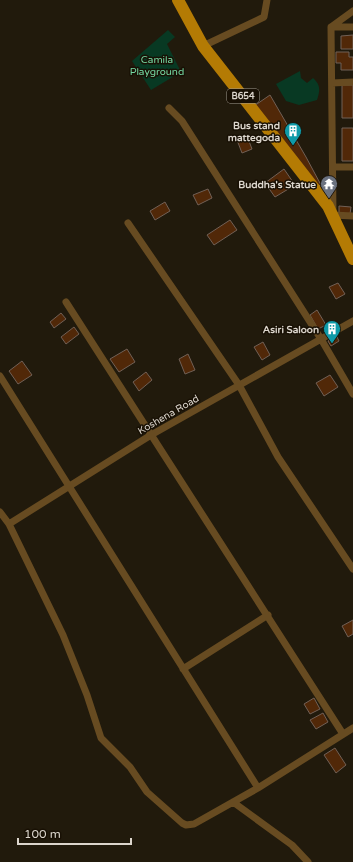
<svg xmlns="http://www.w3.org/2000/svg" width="353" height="862" font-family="'Varela Round',sans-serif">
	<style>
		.green { fill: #083923 }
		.building { fill: #512808; stroke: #716056 }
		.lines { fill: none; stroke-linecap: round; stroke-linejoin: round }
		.street { stroke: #674b21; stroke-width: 7 }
		.primary { stroke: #b47b04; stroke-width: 12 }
		.labels { text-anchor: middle; stroke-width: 3; stroke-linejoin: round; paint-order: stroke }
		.shield { fill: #181004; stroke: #a19b91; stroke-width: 1 }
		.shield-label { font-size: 9px; font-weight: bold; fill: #dcd6cd }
		.park-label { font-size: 10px; fill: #75d9a3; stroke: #181004 }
		.poi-label { font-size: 10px; font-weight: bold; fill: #dcd6cd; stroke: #181004; text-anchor: end }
		.street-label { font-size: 10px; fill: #dcd6cd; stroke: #181004 }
	</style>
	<rect width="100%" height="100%" fill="#211a0c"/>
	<!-- green -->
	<path class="green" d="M 168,30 L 175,37 L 167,44 L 181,72 L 151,90 L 132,61 Z
		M 300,71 L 301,78 L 307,83 L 313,78 C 321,85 320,91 317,100 L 299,105 L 286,101 L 276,84 Z"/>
	<!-- building -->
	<path class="building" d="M 353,35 L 353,49 L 341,49 L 341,36 Z
		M 336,52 L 349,52 L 349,57 L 353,57 L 353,70 L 341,70 L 341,63 L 336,63 Z
		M 342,85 L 353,85 L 353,118 L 342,118 Z
		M 270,95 L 306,157 L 321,185 L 318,186 L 254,106 Z
		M 342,128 L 353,128 L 353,161 L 342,161 Z
		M 247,136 L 252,149 L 242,153 L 237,140 Z
		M 284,169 L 295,185 L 275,197 L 265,183 Z
		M 208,189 L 212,198 L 198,205 L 193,195 Z
		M 165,202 L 170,211 L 155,220 L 150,211 Z
		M 339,206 L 351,207 L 350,214 L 339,214 Z
		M 230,220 L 237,230 L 214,245 L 207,235 Z
		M 338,283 L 345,294 L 336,299 L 329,287 Z
		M 317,310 L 326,325 L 318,329 L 310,315 Z
		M 61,313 L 66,319 L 54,328 L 50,322 Z
		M 74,327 L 79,334 L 66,344 L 61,337 Z
		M 337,337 L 339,341 L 331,346 L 328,341 Z
		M 263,342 L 270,355 L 262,360 L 254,347 Z
		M 127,349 L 135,362 L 119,372 L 110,359 Z
		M 188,354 L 195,370 L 185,374 L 179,359 Z
		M 22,361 L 32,375 L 18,384 L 9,371 Z
		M 146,372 L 152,380 L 139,391 L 133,382 Z
		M 330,375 L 338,387 L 324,396 L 316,383 Z
		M 353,620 L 353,634 L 348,637 L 342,626 Z
		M 314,698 L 320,709 L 310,714 L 304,704 Z
		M 323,713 L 328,722 L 316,729 L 310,720 Z
		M 335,748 L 346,765 L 336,773 L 324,755 Z"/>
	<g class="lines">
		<!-- street -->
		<path class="street" d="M 353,11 L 331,27 L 333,215 L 353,216
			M 331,27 L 353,27
			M 203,46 L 264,17 L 267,0
			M 332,83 L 353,82
			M 169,108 L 182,121 L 321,339 L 353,394
			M 333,167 L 353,167
			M 128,223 L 239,385 L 278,457 L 353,569
			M 66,302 L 343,734
			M 0,376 L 258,788
			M 0,512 L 9,524 L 151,435 L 353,321
			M 9,524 L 63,635 L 87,695 L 101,738 L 130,767 L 147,792 L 182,823 L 186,825 L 194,824 L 258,788 L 353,728
			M 183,669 L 268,615
			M 233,802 L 292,845 L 308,862"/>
		<!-- primary -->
		<path class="primary" d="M 178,0 L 203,46 L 328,206 L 353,259"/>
	</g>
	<!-- icons -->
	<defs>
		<symbol id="building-pin" viewBox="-11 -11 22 30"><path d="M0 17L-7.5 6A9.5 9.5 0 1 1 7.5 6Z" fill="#0f9aa8" stroke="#181004"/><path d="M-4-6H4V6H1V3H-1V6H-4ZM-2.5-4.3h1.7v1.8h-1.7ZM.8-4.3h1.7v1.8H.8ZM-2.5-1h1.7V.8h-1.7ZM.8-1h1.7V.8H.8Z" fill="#fff"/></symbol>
		<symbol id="temple-pin" viewBox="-11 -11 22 30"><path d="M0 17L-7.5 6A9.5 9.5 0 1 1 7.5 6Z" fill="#6b7280" stroke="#181004"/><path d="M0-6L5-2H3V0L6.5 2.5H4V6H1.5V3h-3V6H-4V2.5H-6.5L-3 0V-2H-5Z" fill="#fff"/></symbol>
	</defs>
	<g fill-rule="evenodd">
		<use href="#building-pin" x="283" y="121" width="20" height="27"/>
		<use href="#temple-pin" x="319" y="174" width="20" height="27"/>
		<use href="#building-pin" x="322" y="319" width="20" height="27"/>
	</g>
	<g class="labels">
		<!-- shield labels -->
		<rect class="shield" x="227" y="89" width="32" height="14" rx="3"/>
		<g class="shield-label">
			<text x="243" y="99">B654</text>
		</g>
		<!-- park labels -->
		<g class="park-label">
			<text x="157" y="63">Camila<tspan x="157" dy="12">Playground</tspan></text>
		</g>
		<!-- poi labels -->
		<g class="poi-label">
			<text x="280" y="129">Bus stand<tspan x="280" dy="12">mattegoda</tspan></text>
			<text x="316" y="188">Buddha's Statue</text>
			<text x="319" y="333">Asiri Saloon</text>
		</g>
		<!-- street labels -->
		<g class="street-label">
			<text transform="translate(168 414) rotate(-30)" y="4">Koshena Road</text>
		</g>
	</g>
	<!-- scale -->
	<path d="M18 838v6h113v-6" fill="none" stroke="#dcd6cd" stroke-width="2"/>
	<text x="24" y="838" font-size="12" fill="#dcd6cd" stroke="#181004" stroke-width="3" paint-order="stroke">100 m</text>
</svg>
